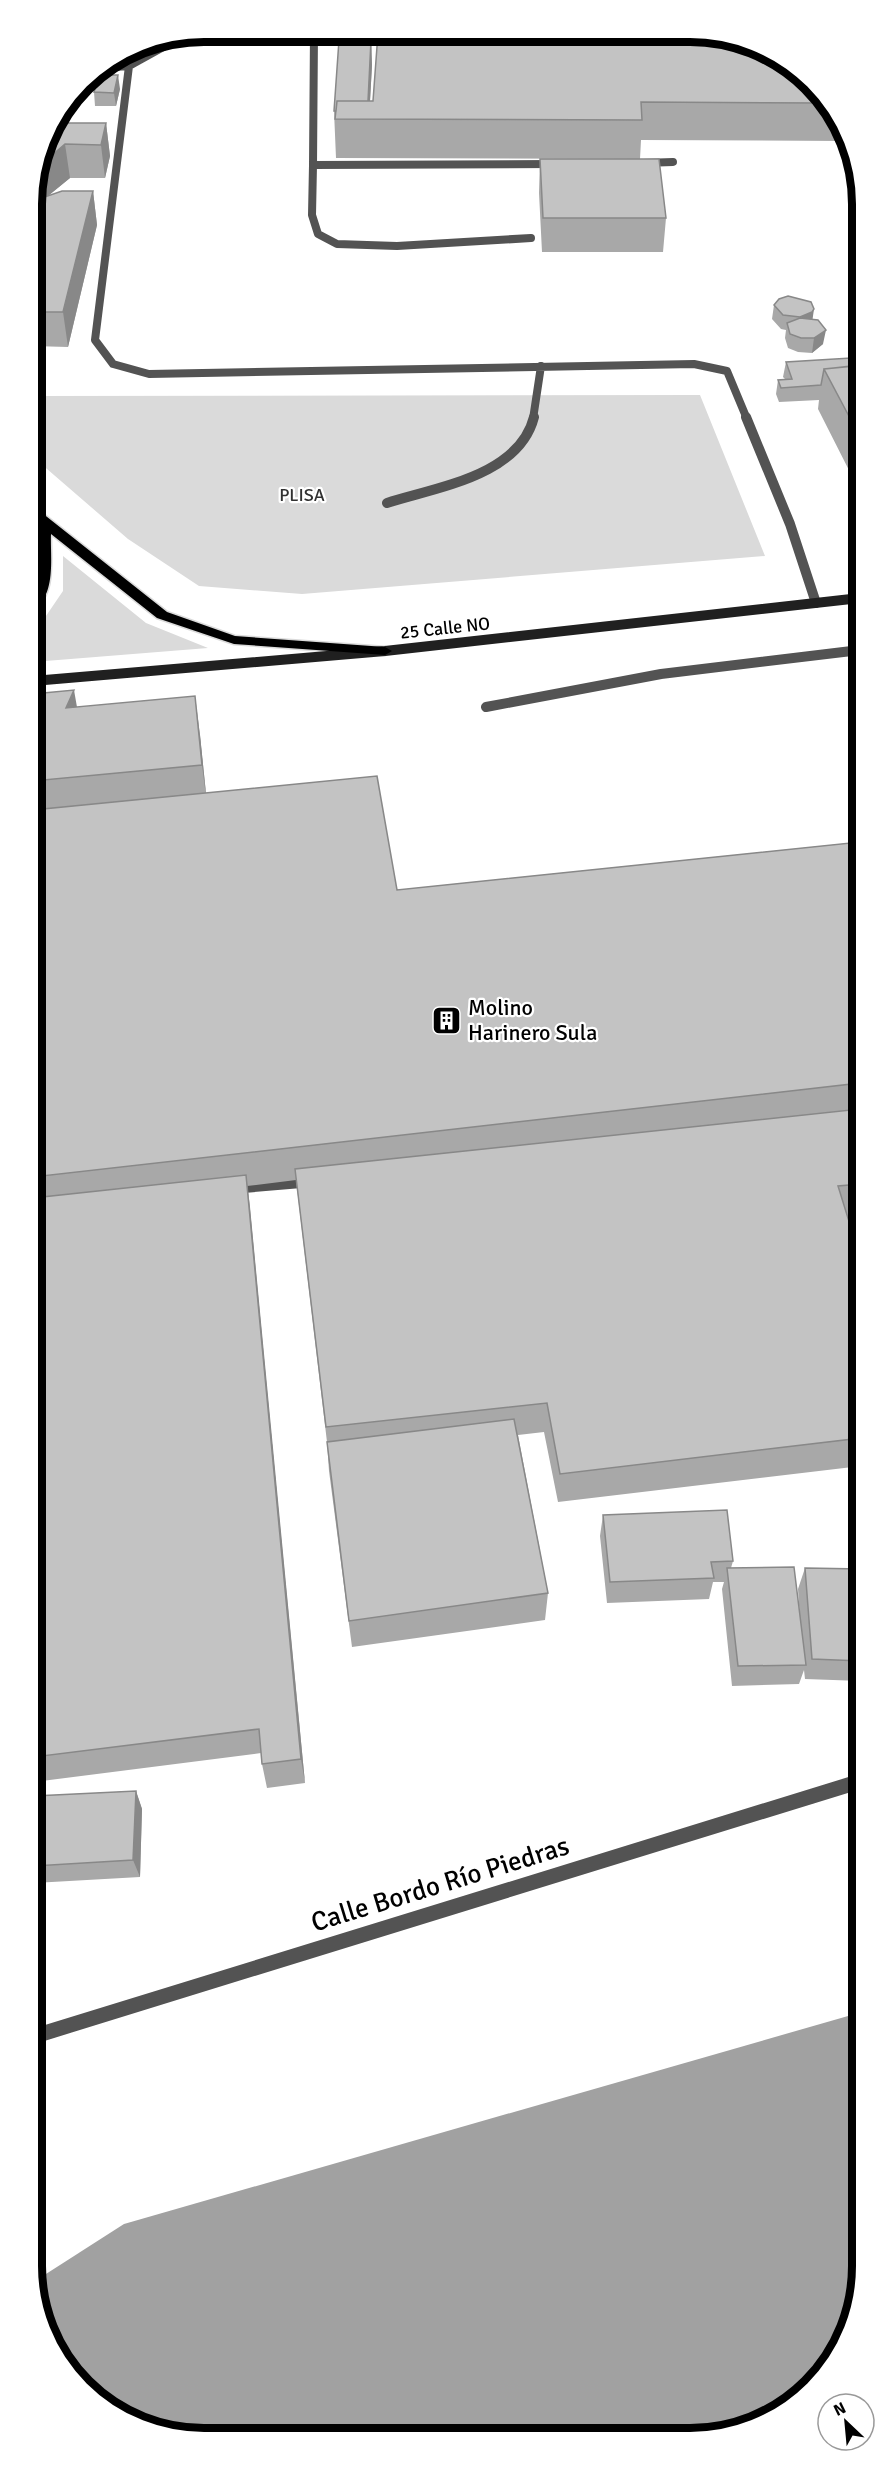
<svg xmlns="http://www.w3.org/2000/svg" width="894" height="2470" font-family="Signika,sans-serif">
	<style>
		.green { fill: #dadada }
		.water { fill: #a1a1a1 }
		.lines { fill: none; stroke-linecap: round; stroke-linejoin: round }
		.trunk-casing { stroke: #dbdbdb; stroke-width: 3 }
		.service-far2 { stroke: #535353; stroke-width: 8 }
		.service-far1 { stroke: #535353; stroke-width: 10 }
		.service { stroke: #535353; stroke-width: 12 }
		.minor { stroke: #535353; stroke-width: 15 }
		.secondary { stroke: #202020; stroke-width: 10 }
		.trunk { fill: #000; fill-rule: evenodd }
		.wall { fill: #a8a8a8 }
		.shaded-wall { fill: #888 }
		.building { fill: #c3c3c3; stroke: #888; stroke-width: 1.5 }
		.labels { text-anchor: middle; stroke-width: 4.5; stroke-linejoin: round; paint-order: stroke }
		.far-park-label { font-size: 18px; fill: #313131; stroke: #fff }
		.far-street-label { font-size: 18px; fill: #000; stroke: #fff }
		.poi-label { font-size: 22px; fill: #000; stroke: #fff; text-anchor: start }
		.near-street-label { font-size: 27px; fill: #000; stroke: #fff }
		.rim { fill: none; stroke: #000; stroke-width: 8 }
	</style>
	<rect width="100%" height="100%" fill="#fff"/>
	<!-- green -->
	<path class="green" d="M 700,395 L 765,556 L 302,594 L 199,586 L 128,539 L 32,456 L 32,396 Z
		M 63,556 L 146,623 L 208,648 L 33,662 L 33,635 L 63,591 Z"/>
	<!-- water -->
	<path class="water" d="M 862,2012 L 862,2277 L 849,2332 L 820,2379 L 777,2415 L 724,2435 L 171,2435 L 82,2388 L 35,2300 L 35,2281 L 124,2224 Z"/>
	<g class="lines">
		<defs>
			<path id="trunk" d="M 32,505 L 167,612 L 235,636 L 385,647 L 392,651 L 385,655 L 234,644 L 157,618 L 51,534 C 50,555 57,599 32,608 L 39,525 L 32,517 Z"/>
		</defs>
		<!-- trunk casing -->
		<use href="#trunk" class="trunk-casing"/>
		<!-- service-far2 -->
		<path class="service-far2" d="M 314,32 L 313,165 L 554,164
			M 129,66 L 95,340 L 113,364 L 149,374 L 694,364 L 727,371 L 747,419
			M 100,68 L 129,66 L 176,40 L 222,32
			M 643,163 L 673,162
			M 313,165 L 312,215 L 318,234 L 337,244 L 397,246 L 531,238
			M 533,419 L 541,366"/>
		<!-- service-far1 -->
		<path class="service-far1" d="M 746,417 L 790,524 L 816,603
			M 387,503 C 437,487 519,476 534,417
			M 486,707 L 661,674 L 860,650"/>
		<!-- service -->
		<path class="service" d="M 232,1188 L 313,1181"/>
		<!-- minor -->
		<path class="minor" d="M 35,2036 L 861,1781"/>
		<!-- secondary -->
		<path class="secondary" d="M 33,681 L 385,651 L 860,598"/>
		<!-- trunk -->
		<use href="#trunk" class="trunk"/>
	</g>
	<!-- wall -->
	<path class="wall" d="M 371,40 L 372,65 L 370,101 L 812,82 L 844,141 L 641,140 L 640,159 L 336,158 L 334,111 Z
		M 120,89 L 116,106 L 95,106 L 94,92 Z
		M 67,104 L 68,111 L 65,123 L 106,123 L 110,156 L 105,178 L 70,178 L 49,195 L 93,191 L 97,225 L 68,347 L 32,346 L 32,192 L 49,128 Z
		M 540,159 L 666,218 L 663,252 L 542,252 L 539,193 Z
		M 774,305 L 812,319 L 823,344 L 812,353 L 798,352 L 788,348 L 785,338 L 786,330 L 781,329 L 772,319 Z
		M 786,362 L 859,365 L 860,488 L 858,488 L 818,409 L 819,400 L 779,402 L 776,394 L 778,380 L 785,379 L 783,377 Z
		M 33,694 L 77,707 L 200,735 L 206,793 L 397,890 L 860,842 L 861,1215 L 847,1216 L 861,1260 L 861,1466 L 558,1502 L 544,1432 L 518,1435 L 548,1593 L 545,1620 L 352,1647 L 329,1471 L 327,1442 L 296,1180 L 247,1186 L 305,1783 L 267,1788 L 262,1764 L 261,1753 L 34,1782 Z
		M 603,1515 L 733,1561 L 731,1568 L 800,1620 L 798,1589 L 805,1568 L 861,1569 L 861,1681 L 805,1679 L 804,1670 L 799,1684 L 732,1686 L 722,1589 L 724,1582 L 713,1582 L 709,1599 L 607,1603 L 600,1536 Z
		M 136,1791 L 142,1809 L 140,1877 L 34,1883 L 34,1796 Z"/>
	<!-- shaded-wall -->
	<path class="shaded-wall" d="M 371,40 L 372,65 L 369,119 L 367,111 Z
		M 118,75 L 120,89 L 116,106 L 114,93 Z
		M 67,104 L 68,111 L 58,150 L 65,144 L 70,178 L 48,196 L 32,202 L 32,192 L 51,125 Z
		M 106,123 L 110,156 L 105,178 L 101,145 Z
		M 93,191 L 97,225 L 68,347 L 63,312 Z
		M 814,309 L 812,323 L 800,317 Z
		M 826,330 L 823,344 L 812,353 L 814,338 Z
		M 74,690 L 81,730 L 66,708 Z
		M 195,696 L 200,735 L 207,804 L 202,765 Z
		M 246,1175 L 250,1207 L 305,1783 L 301,1759 Z
		M 136,1791 L 142,1809 L 140,1877 L 133,1860 Z"/>
	<!-- building -->
	<path class="building" d="M 378,33 L 724,35 L 812,82 L 823,103 L 641,102 L 642,120 L 335,119 L 337,101 L 373,101 Z
		M 339,40 L 371,40 L 368,101 L 337,101 L 336,111 L 334,111 Z
		M 99,75 L 118,75 L 114,93 L 94,92 Z
		M 53,123 L 106,123 L 101,145 L 65,144 L 43,163 L 40,164 L 49,128 Z
		M 540,159 L 659,159 L 666,218 L 543,218 Z
		M 32,191 L 42,198 L 62,191 L 93,191 L 63,312 L 32,312 Z
		M 788,296 L 811,302 L 814,309 L 812,312 L 800,317 L 783,315 L 774,305 L 779,299 Z
		M 800,318 L 818,320 L 826,330 L 814,338 L 801,338 L 790,334 L 787,323 Z
		M 851,358 L 854,366 L 824,369 L 821,385 L 781,388 L 778,380 L 792,379 L 786,362 Z
		M 859,365 L 860,437 L 824,369 Z
		M 74,690 L 66,708 L 195,696 L 202,765 L 33,781 L 33,694 Z
		M 377,776 L 397,890 L 860,842 L 860,1083 L 33,1177 L 33,810 Z
		M 860,1109 L 861,1184 L 838,1186 L 861,1260 L 861,1438 L 560,1474 L 547,1403 L 326,1427 L 295,1169 Z
		M 246,1175 L 301,1759 L 262,1764 L 259,1729 L 34,1757 L 33,1198 Z
		M 514,1419 L 548,1593 L 349,1621 L 327,1442 Z
		M 727,1510 L 733,1561 L 711,1562 L 714,1578 L 610,1582 L 603,1515 Z
		M 794,1567 L 806,1665 L 738,1666 L 727,1568 Z
		M 805,1568 L 861,1569 L 861,1661 L 812,1659 Z
		M 136,1791 L 133,1860 L 34,1866 L 34,1796 Z"/>
	<!-- icons -->
	<defs>
		<symbol id="building-square" viewBox="-11 -11 22 22"><rect x="-9" y="-9" width="18" height="18" rx="4" fill="#000" stroke="#fff"/><path d="M-4-6H4V6H1V3H-1V6H-4ZM-2.5-4.3h1.7v1.8h-1.7ZM.8-4.3h1.7v1.8H.8ZM-2.5-1h1.7V.8h-1.7ZM.8-1h1.7V.8H.8Z" fill="#fff"/></symbol>
	</defs>
	<g fill-rule="evenodd">
		<use href="#building-square" x="430" y="1004" width="33" height="33"/>
	</g>
	<g class="labels">
		<!-- far-park labels -->
		<g class="far-park-label">
			<text x="302" y="501">PLISA</text>
		</g>
		<!-- far-street labels -->
		<g class="far-street-label">
			<text transform="translate(445 628) rotate(-6)" y="6">25 Calle NO</text>
		</g>
		<!-- poi labels -->
		<g class="poi-label">
			<text x="468" y="1015">Molino<tspan x="468" dy="25">Harinero Sula</tspan></text>
		</g>
		<!-- near-street labels -->
		<g class="near-street-label">
			<text transform="translate(440 1884) rotate(-17)" y="9">Calle Bordo Río Piedras</text>
		</g>
	</g>
	<!-- crop -->
	<path d="M0 0H894V2470H0ZM204 42H690A162 162 0 0 1 852 204V2266A162 162 0 0 1 690 2428H204A162 162 0 0 1 42 2266V204A162 162 0 0 1 204 42Z" fill="#fff" fill-rule="evenodd"/>
	<path class="rim" d="M204 42H690A162 162 0 0 1 852 204V2266A162 162 0 0 1 690 2428H204A162 162 0 0 1 42 2266V204A162 162 0 0 1 204 42Z"/>
	<!-- north arrow -->
	<g transform="translate(846 2422) rotate(334)"><circle r="28" fill="#ffffff" stroke="#999999" stroke-width="1.5"/>
	<path d="M0-4.5L10 22L0 15L-10 22Z" fill="#000000"/>
	<text y="-9" font-size="16" font-weight="bold" text-anchor="middle" fill="#000000">N</text>
	</g>
</svg>
